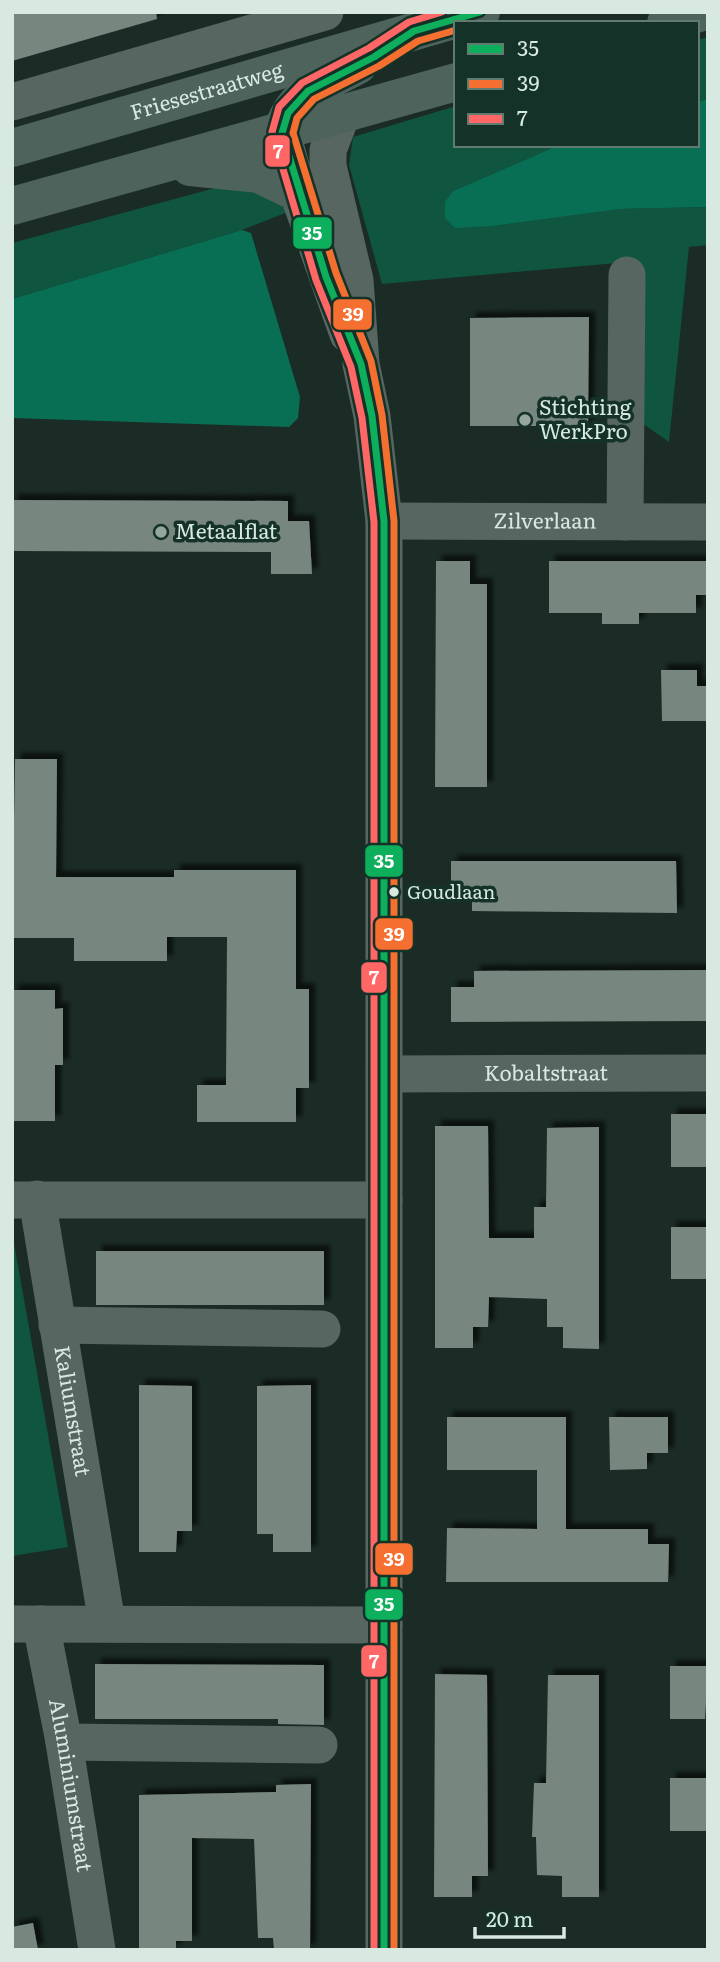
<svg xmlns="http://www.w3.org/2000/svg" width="720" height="1962" font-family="Literata,serif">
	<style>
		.green { fill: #0f5540 }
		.water { fill: #086f54 }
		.building { fill: #788680; filter: url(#shadow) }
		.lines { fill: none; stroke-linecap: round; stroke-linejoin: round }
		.minor { stroke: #576660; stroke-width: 37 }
		.highway { stroke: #4e635b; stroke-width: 38 }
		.bus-1-casing { stroke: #143227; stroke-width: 12 }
		.bus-2-casing { stroke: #143227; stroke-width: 12 }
		.bus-3-casing { stroke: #143227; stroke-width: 12 }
		.bus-1 { stroke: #0daf5c; stroke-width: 7 }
		.bus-2 { stroke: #f46f30; stroke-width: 7 }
		.bus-3 { stroke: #f66; stroke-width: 7 }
		.poi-dot { fill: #95a69f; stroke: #143227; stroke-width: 2.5 }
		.bus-dot { fill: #d7e9e1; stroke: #143227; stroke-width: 2.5 }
		.labels { text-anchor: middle; stroke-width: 7; stroke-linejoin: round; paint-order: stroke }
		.bus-label { font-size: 19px; fill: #d7e9e1; stroke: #143227; text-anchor: start }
		.street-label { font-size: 21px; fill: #d7e9e1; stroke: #143227 }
		.poi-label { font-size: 21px; fill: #d7e9e1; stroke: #143227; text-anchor: start }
		.line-badge { stroke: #143227; stroke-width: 2.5 }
		.badge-label { font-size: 19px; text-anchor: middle; font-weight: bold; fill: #fff }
	</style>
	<defs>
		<filter id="shadow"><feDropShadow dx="6" dy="-6" stdDeviation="2" flood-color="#0009"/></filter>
	</defs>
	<rect width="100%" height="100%" fill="#1b2b25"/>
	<!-- green -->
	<path class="green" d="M 708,37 L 708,99 L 697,102 L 697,40 Z
		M 456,106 L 456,145 L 559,145 L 453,191 L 619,209 L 708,207 L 708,245 L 689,247 L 669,442 L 629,414 L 639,261 L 382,284 L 349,165 L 353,137 Z
		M 238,184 L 280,204 L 288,212 L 242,230 L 12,299 L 12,243 L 226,185 Z
		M 12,1232 L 68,1547 L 12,1556 Z"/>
	<!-- water -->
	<path class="water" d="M 708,99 L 708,207 L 619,209 L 492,226 L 455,228 L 445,218 L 445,202 L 453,191 L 559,145 L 697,145 L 697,102 Z
		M 242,230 L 251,233 L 300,397 L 298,418 L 289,427 L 12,418 L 12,299 Z"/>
	<!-- building -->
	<path class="building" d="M 12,12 L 156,12 L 157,19 L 12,61 Z
		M 589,317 L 588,426 L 470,426 L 470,318 Z
		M 12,500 L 288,501 L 288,521 L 309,521 L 312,574 L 271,574 L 271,552 L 12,551 Z
		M 436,561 L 470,561 L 470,584 L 487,584 L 487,787 L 435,787 Z
		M 549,561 L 708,561 L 708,595 L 696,595 L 696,613 L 639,613 L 639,624 L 602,624 L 602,613 L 549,613 Z
		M 661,670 L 697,670 L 697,686 L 708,686 L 708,721 L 662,721 Z
		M 15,759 L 57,759 L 56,877 L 174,877 L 174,870 L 296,870 L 296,989 L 309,989 L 309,1088 L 296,1088 L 296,1122 L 197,1122 L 197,1085 L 226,1085 L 227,937 L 167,937 L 167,961 L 74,961 L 74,938 L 12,938 Z
		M 451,861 L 676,861 L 677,913 L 472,911 L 472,895 L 451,895 Z
		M 708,970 L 708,1021 L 451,1022 L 451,987 L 474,987 L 474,971 Z
		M 12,990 L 55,990 L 55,1009 L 63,1008 L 63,1065 L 55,1065 L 55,1121 L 12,1121 Z
		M 671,1114 L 708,1114 L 706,1167 L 671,1167 Z
		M 435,1126 L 488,1126 L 489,1238 L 534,1238 L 534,1207 L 546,1207 L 547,1128 L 599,1127 L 599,1349 L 563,1348 L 563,1327 L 547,1327 L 547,1299 L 489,1297 L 488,1327 L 473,1327 L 473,1348 L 435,1348 Z
		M 671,1227 L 706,1227 L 708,1279 L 671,1279 Z
		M 96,1251 L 324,1251 L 324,1305 L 96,1305 Z
		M 139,1385 L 192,1386 L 192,1531 L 177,1531 L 176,1552 L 139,1552 Z
		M 311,1385 L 311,1552 L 273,1552 L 273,1534 L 257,1534 L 257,1386 Z
		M 447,1417 L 566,1417 L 566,1529 L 648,1529 L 648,1544 L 669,1544 L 668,1582 L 446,1582 L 447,1528 L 537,1529 L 537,1470 L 447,1470 Z
		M 609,1417 L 668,1417 L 668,1453 L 647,1453 L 647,1469 L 610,1470 Z
		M 95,1664 L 324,1665 L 324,1725 L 278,1724 L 278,1719 L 95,1719 Z
		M 670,1666 L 708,1666 L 705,1719 L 670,1719 Z
		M 435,1674 L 487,1675 L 488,1876 L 472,1876 L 472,1897 L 434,1897 Z
		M 548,1675 L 599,1675 L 599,1897 L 562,1897 L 562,1876 L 537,1875 L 536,1837 L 532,1837 L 534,1783 L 546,1783 Z
		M 670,1778 L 706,1778 L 708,1831 L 670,1831 Z
		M 311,1784 L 310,1950 L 274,1950 L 273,1938 L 258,1938 L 254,1839 L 192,1838 L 192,1941 L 176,1941 L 176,1950 L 139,1950 L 139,1795 L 276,1792 L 276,1785 Z
		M 33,1923 L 38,1950 L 12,1950 L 12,1927 Z"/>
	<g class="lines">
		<!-- minor -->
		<g class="minor">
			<path d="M 12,102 L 325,12"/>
			<path d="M 342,114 L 328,150 L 328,166 L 355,280 L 361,364 L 372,416 L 384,521 L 384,1950"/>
			<path d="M 282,133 L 298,193 L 348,334"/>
			<path id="s1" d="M 384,521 L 708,522"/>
			<path d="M 625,522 L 627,275"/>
			<path id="s2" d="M 385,1074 L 708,1073"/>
			<path id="s3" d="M 37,1199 L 107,1623"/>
			<path d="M 14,1200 L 384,1200"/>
			<path d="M 57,1325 L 322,1329"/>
			<path d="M 12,1624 L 384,1625"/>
			<path id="s4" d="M 41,1624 L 64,1742 L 97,1950"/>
			<path d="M 64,1742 L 319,1745"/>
		</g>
		<!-- highway -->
		<g class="highway">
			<path d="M 666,23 L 702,12"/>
			<path d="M 282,133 C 292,93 325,83 358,65"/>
			<path id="s5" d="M 12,148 L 481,12"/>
			<path d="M 190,167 L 259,174 L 298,193"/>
			<path d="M 12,206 L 456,82"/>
		</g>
		<defs>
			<path id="bus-1" d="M 384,1950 L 384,521 L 372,416 L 361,364 L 326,277 L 282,133 L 288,113 L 308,91 L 374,57 L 414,31 L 480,12"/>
			<path id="bus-2" d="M 394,1950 L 394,521 L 382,415 L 371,361 L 336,273 L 293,133 L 297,118 L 314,99 L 379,66 L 418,41 L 456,30"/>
			<path id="bus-3" d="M 374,1950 L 374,522 L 362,418 L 351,367 L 316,280 L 272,132 L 279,107 L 302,83 L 369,48 L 409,22 L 442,12"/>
		</defs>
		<!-- bus-1 casing -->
		<use href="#bus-1" class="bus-1-casing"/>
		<!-- bus-2 casing -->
		<use href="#bus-2" class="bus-2-casing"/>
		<!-- bus-3 casing -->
		<use href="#bus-3" class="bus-3-casing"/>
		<!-- bus-1 -->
		<use href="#bus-1" class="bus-1"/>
		<!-- bus-2 -->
		<use href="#bus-2" class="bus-2"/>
		<!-- bus-3 -->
		<use href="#bus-3" class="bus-3"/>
	</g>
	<!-- markers -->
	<g class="poi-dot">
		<circle cx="525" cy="420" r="7"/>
		<circle cx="161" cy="532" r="7"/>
	</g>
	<circle class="bus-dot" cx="394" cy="892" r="6"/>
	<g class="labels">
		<!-- bus labels -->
		<g class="bus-label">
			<text x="407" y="899">Goudlaan</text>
		</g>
		<!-- street labels -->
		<g class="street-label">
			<text dy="7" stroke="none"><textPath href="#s5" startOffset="203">Friesestraatweg</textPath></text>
			<text dy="7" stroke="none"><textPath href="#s1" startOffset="161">Zilverlaan</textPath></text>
			<text dy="7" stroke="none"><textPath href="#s2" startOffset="161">Kobaltstraat</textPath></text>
			<text dy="7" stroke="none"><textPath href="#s3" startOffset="215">Kaliumstraat</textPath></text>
			<text dy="7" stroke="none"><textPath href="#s4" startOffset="164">Aluminiumstraat</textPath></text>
		</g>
		<!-- poi labels -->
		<g class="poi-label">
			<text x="539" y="415">Stichting<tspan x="539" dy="24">WerkPro</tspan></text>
			<text x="175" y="539">Metaalflat</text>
		</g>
	</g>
	<g class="line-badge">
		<rect x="264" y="134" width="27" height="34" rx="7" fill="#f66"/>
		<rect x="292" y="216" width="41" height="34" rx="7" fill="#0daf5c"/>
		<rect x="332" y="298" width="41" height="33" rx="7" fill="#f46f30"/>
		<rect x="364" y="844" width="40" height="34" rx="7" fill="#0daf5c"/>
		<rect x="374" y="917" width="40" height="34" rx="7" fill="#f46f30"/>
		<rect x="360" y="961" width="28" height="33" rx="7" fill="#f66"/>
		<rect x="374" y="1542" width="40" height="34" rx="7" fill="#f46f30"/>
		<rect x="364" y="1588" width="40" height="33" rx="7" fill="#0daf5c"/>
		<rect x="360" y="1644" width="28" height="34" rx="7" fill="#f66"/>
	</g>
	<g class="badge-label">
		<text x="278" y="158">7</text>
		<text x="312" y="240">35</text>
		<text x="353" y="321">39</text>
		<text x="384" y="868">35</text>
		<text x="394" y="941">39</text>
		<text x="374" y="984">7</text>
		<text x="394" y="1566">39</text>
		<text x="384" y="1611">35</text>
		<text x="374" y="1668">7</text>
	</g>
	<!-- border -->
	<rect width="720" height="1962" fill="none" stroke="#d7e9e1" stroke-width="28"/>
	<!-- legend -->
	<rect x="454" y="21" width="245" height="126" fill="#143227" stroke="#627b71" stroke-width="2"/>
	<rect x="468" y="44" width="35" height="10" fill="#0daf5c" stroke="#627b71" stroke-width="2"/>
	<text x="517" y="56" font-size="21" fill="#d7e9e1">35</text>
	<rect x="468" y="79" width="35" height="10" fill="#f46f30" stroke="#627b71" stroke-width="2"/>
	<text x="517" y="91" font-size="21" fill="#d7e9e1">39</text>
	<rect x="468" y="114" width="35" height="10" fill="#ff6666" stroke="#627b71" stroke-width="2"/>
	<text x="517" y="126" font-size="21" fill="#d7e9e1">7</text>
	<!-- scale -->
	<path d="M475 1927v10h89v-10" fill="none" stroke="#d7e9e1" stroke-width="3.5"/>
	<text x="486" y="1927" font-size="21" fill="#d7e9e1" stroke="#143227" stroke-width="5" paint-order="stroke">20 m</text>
</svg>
